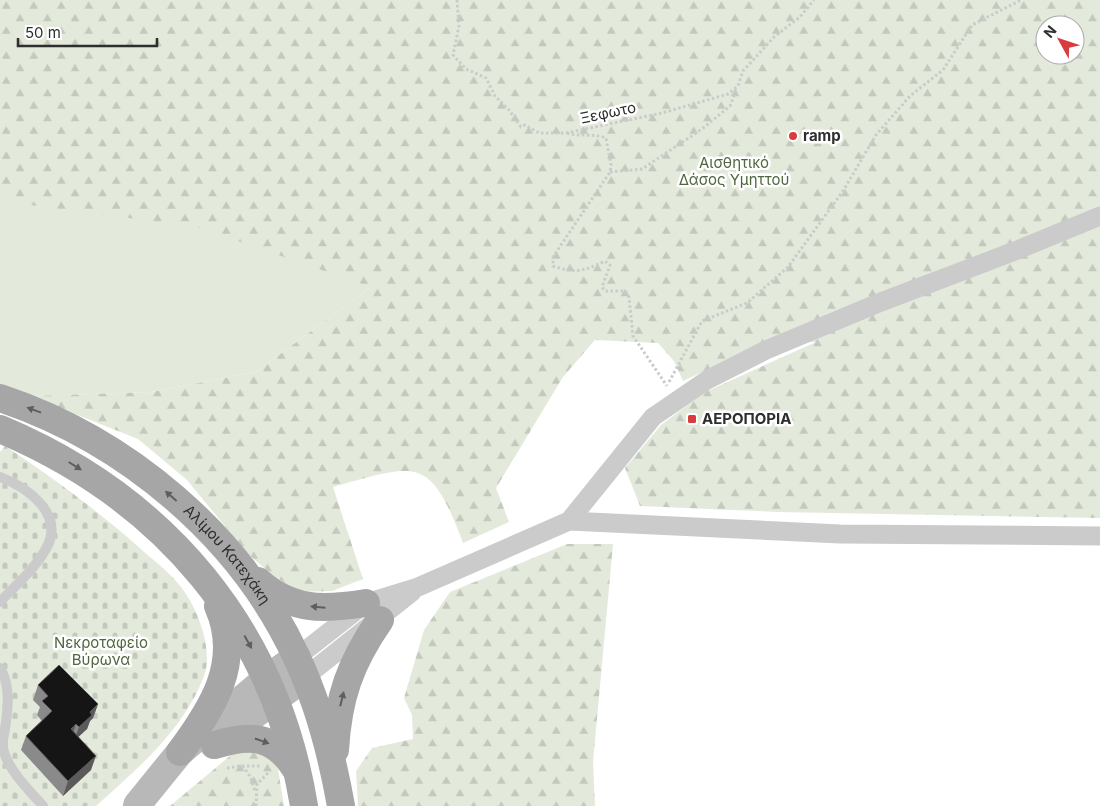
<svg xmlns="http://www.w3.org/2000/svg" width="1100" height="806" font-family="Inter,sans-serif">
	<style>
		.grass { fill: #e3eadc }
		.forest { fill: url(#forest-firs); fill-rule: evenodd }
		.cemetery { fill: url(#cemetery-stones) }
		.lines { fill: none; stroke-linecap: round; stroke-linejoin: round }
		.path { stroke: #cbcbcb; stroke-width: 3; stroke-dasharray: 2.5 2.5; stroke-linecap: butt }
		.lane { stroke: #cbcbcb; stroke-width: 10 }
		.street { stroke: #cbcbcb; stroke-width: 19 }
		.secondary { stroke: #b8b8b8; stroke-width: 28 }
		.primary { stroke: #a6a6a6; stroke-width: 28 }
		.wall { fill: #8a8a8a }
		.shaded-wall { fill: #5b5b5b }
		.building { fill: #151515; stroke: #5b5b5b }
		.oneway { fill: #5e5e5e }
		.poi-dot { fill: #d93c3e; stroke: #fff; stroke-width: 2 }
		.labels { text-anchor: middle; stroke-width: 5; stroke-linejoin: round; paint-order: stroke }
		.street-label { font-size: 15px; fill: #2e2e2e; stroke: #fff }
		.poi-label { font-size: 15px; font-weight: bold; fill: #2e2e2e; stroke: #fff; text-anchor: start }
		.park-label { font-size: 15px; fill: #4f663e; stroke: #fff }
	</style>
	<defs>
		<pattern id="forest-firs" width="22" height="20" patternUnits="userSpaceOnUse" patternTransform="scale(1.25)"><rect width="22" height="20" fill="#e3eadc"/><path d="M5 1l3.5 6h-7zM16 11l3.5 6h-7z" fill="#c3c9bd"/></pattern>
		<pattern id="cemetery-stones" width="16" height="16" patternUnits="userSpaceOnUse" patternTransform="scale(1.25)"><rect width="16" height="16" fill="#e3eadc"/><path d="M2 7V4a2 2 0 0 1 4 0v3zM10 15v-3a2 2 0 0 1 4 0v3z" fill="#c3c9bd"/></pattern>
	</defs>
	<rect width="100%" height="100%" fill="#fff"/>
	<!-- grass -->
	<path class="grass" d="M 0,0 L 394,270 L 256,372 L 151,392 L 30,396 L 0,386 Z"/>
	<!-- forest -->
	<path class="forest" d="M 0,0 L 1100,0 L 1100,518 L 779,512 L 640,506 L 625,468 L 661,425 L 703,393 L 816,342 L 765,343 L 683,381 L 674,361 L 658,343 L 595,340 L 563,377 L 496,488 L 509,522 L 463,543 C 430,454 417,464 333,487 L 363,579 L 332,591 L 299,592 L 271,574 L 247,553 L 187,480 L 138,439 L 30,396 L 151,392 L 256,372 L 371,287 L 197,227 L 22,204 L 0,187 ZM 1045,25 L 1075,25 L 1075,55 L 1045,55 Z
		M 567,544 L 613,544 L 593,762 L 595,806 L 358,806 L 356,771 L 372,748 L 413,739 L 412,715 L 404,698 L 424,630 L 450,592 Z
		M 247,751 L 268,755 L 277,763 L 284,806 L 170,806 L 231,755 Z"/>
	<!-- cemetery -->
	<path class="cemetery" d="M 5,446 C 53,478 100,512 143,551 C 158,564 175,577 186,594 C 200,615 213,652 204,676 C 183,731 138,768 96,806 L 0,806 L 0,452 Z"/>
	<g class="lines">
		<!-- path -->
		<path class="path" d="M 457,0 L 459,26 L 453,55 L 466,69 L 486,78 L 495,96 L 509,110 L 521,127 L 525,125 L 539,133 L 566,133 L 662,113 L 728,94 L 738,86 L 743,71 L 774,37 L 800,17 L 814,0
			M 567,133 C 580,137 593,133 606,138 L 611,165 L 610,172 L 553,257 L 553,266 C 576,274 584,271 605,261 L 610,265 L 602,287 L 605,291 L 625,291 L 629,297 L 633,336 L 667,386
			M 610,172 L 642,169 L 702,129 L 730,106 L 737,88
			M 669,382 L 702,321 L 747,303 L 788,267 L 843,191 L 876,135 L 910,96 L 943,70 L 972,25 L 1021,0
			M 242,766 L 260,766
			M 227,768 L 241,766 C 250,773 252,781 255,792
			M 256,806 L 257,784 L 270,771"/>
		<!-- lane -->
		<path class="lane" d="M 0,477 C 26,487 63,512 48,545 C 37,567 17,584 0,602
			M 0,668 C 11,685 8,709 5,729 C 4,735 2,742 3,748 C 7,769 29,790 43,806"/>
		<!-- street -->
		<path class="street" d="M 569,521 L 840,534 L 1100,536
			M 297,657 L 366,603 L 418,587 L 569,521 L 653,417 L 707,380 L 766,350 L 881,302 L 1015,251 L 1100,216
			M 305,677 L 412,592"/>
		<!-- secondary -->
		<path class="secondary" d="M 214,745 L 305,677
			M 137,805 L 180,752 L 266,679 L 297,657"/>
		<!-- primary -->
		<g class="primary">
			<path id="s1" d="M 0,398 C 126,440 241,536 297,658 C 319,705 332,755 341,806"/>
			<path d="M 0,429 C 164,498 275,628 304,806"/>
			<path d="M 258,581 C 292,611 323,610 366,603"/>
			<path d="M 215,745 C 250,734 274,735 295,768"/>
			<path d="M 335,750 C 338,698 350,663 380,620"/>
			<path d="M 180,752 C 212,709 243,662 218,606"/>
		</g>
	</g>
	<!-- wall -->
	<path class="wall" d="M 38,685 L 98,704 L 93,718 L 90,721 L 87,729 L 78,737 L 91,770 L 63,796 L 21,750 L 26,736 L 42,721 L 37,715 L 40,707 L 33,700 Z"/>
	<!-- shaded-wall -->
	<path class="shaded-wall" d="M 98,704 L 93,718 L 90,721 L 87,729 L 74,741 L 79,727 L 90,712 Z
		M 76,724 L 71,739 L 71,729 Z
		M 96,756 L 91,770 L 63,796 L 68,781 Z"/>
	<!-- building -->
	<path class="building" d="M 59,665 L 98,704 L 90,712 L 92,715 L 79,727 L 76,724 L 71,729 L 96,756 L 68,781 L 26,736 L 52,711 L 42,701 L 48,696 L 38,685 Z"/>
	<!-- one-way arrows -->
	<defs><path id="oneway-solid" d="M-6-.8H1V-3.2L6.5 0L1 3.2V.8H-6Z" transform="scale(1.25)"/></defs>
	<g class="oneway">
		<use href="#oneway-solid" transform="translate(34 410) rotate(-160)"/>
		<use href="#oneway-solid" transform="translate(75 466) rotate(32)"/>
		<use href="#oneway-solid" transform="translate(171 496) rotate(-139)"/>
		<use href="#oneway-solid" transform="translate(318 607) rotate(-175)"/>
		<use href="#oneway-solid" transform="translate(248 642) rotate(61)"/>
		<use href="#oneway-solid" transform="translate(342 699) rotate(-76)"/>
		<use href="#oneway-solid" transform="translate(262 741) rotate(19)"/>
	</g>
	<!-- markers -->
	<g class="poi-dot">
		<circle cx="793" cy="136" r="5"/>
		<rect x="687" y="414" width="10" height="10" rx="2.5"/>
	</g>
	<g class="labels">
		<!-- street labels -->
		<g class="street-label">
			<text transform="translate(608 113) rotate(-12)" y="5">Ξεφωτο</text>
			<text dy="5" stroke="none"><textPath href="#s1" startOffset="280">Αλίμου Κατεχάκη</textPath></text>
		</g>
		<!-- poi labels -->
		<g class="poi-label">
			<text x="803" y="141">ramp</text>
			<text x="702" y="424">ΑΕΡΟΠΟΡΙΑ</text>
		</g>
		<!-- park labels -->
		<g class="park-label">
			<text x="734" y="168">Αισθητικό<tspan x="734" dy="17">Δάσος Υμηττού</tspan></text>
			<text x="101" y="648">Νεκροταφείο<tspan x="101" dy="17">Βύρωνα</tspan></text>
		</g>
	</g>
	<!-- north arrow -->
	<g transform="translate(1060 40) rotate(310)"><circle r="24" fill="#ffffff" stroke="#ababab"/>
	<path d="M0-4L9 19L0 12L-9 19Z" fill="#d93c3e"/>
	<text y="-8" font-size="14" font-weight="bold" text-anchor="middle" fill="#2e2e2e">N</text>
	</g>
	<!-- scale -->
	<path d="M18 38v8h139v-8" fill="none" stroke="#2e2e2e" stroke-width="2.5"/>
	<text x="25" y="38" font-size="15" fill="#2e2e2e" stroke="#ffffff" stroke-width="4" paint-order="stroke">50 m</text>
</svg>
